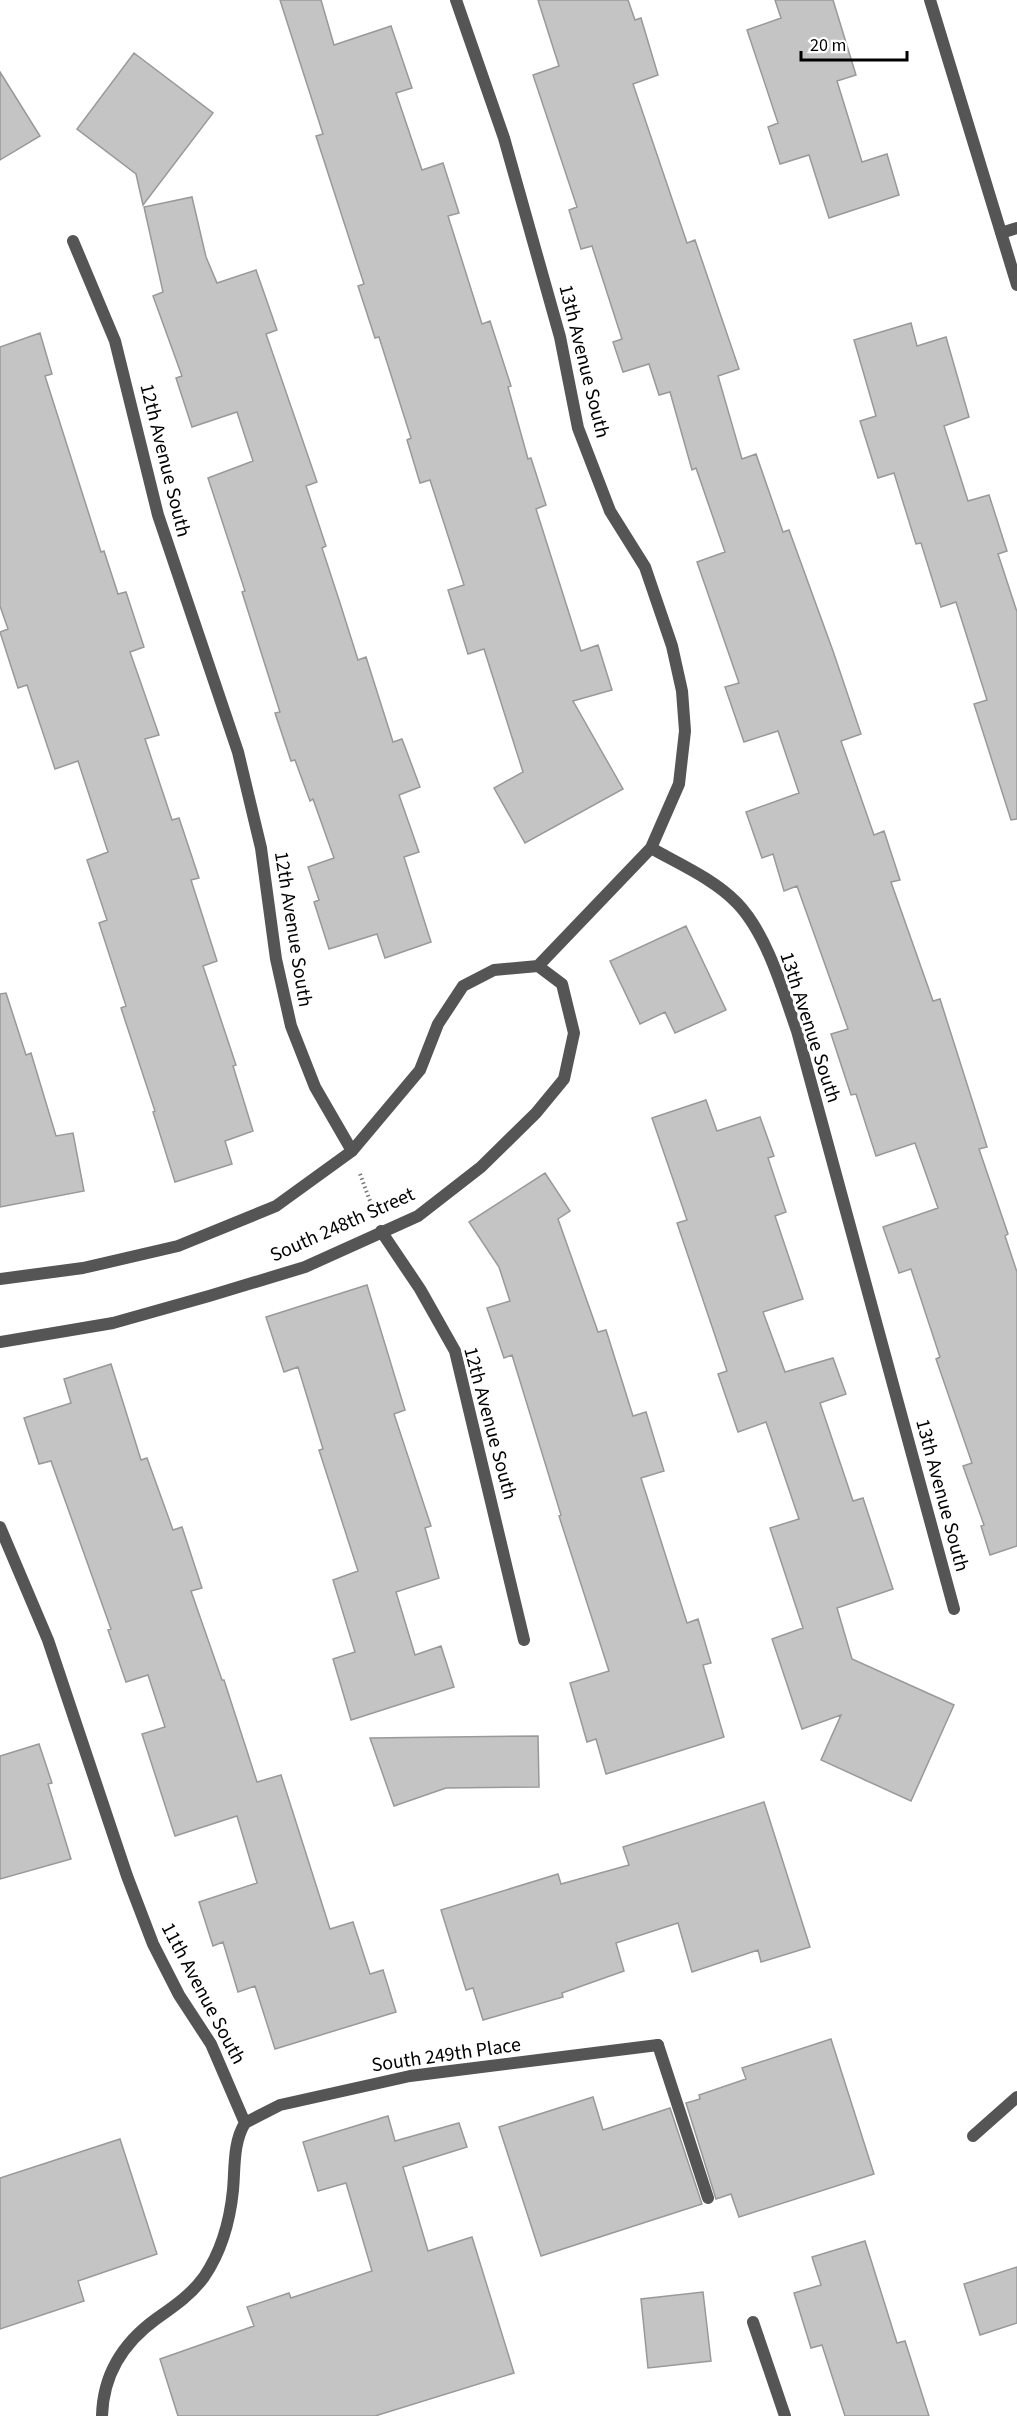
<svg xmlns="http://www.w3.org/2000/svg" width="1017" height="2416" font-family="'Source Sans 3',sans-serif">
	<style>
		.building { fill: #c4c4c4; stroke: #999; stroke-width: 1.5 }
		.lines { fill: none; stroke-linecap: round; stroke-linejoin: round }
		.path { stroke: #777; stroke-width: 4; stroke-dasharray: 1.5 3; stroke-linecap: butt }
		.service { stroke: #555; stroke-width: 12 }
		.minor { stroke: #555; stroke-width: 12 }
		.labels { text-anchor: middle; stroke-width: 6; stroke-linejoin: round; paint-order: stroke }
		.street-label { font-size: 20px; fill: #000; stroke: #fff }
	</style>
	<rect width="100%" height="100%" fill="#fff"/>
	<!-- building -->
	<path class="building" d="M 280,0 L 321,0 L 334,45 L 391,26 L 412,88 L 396,93 L 422,170 L 443,163 L 459,213 L 448,216 L 482,324 L 490,321 L 511,386 L 508,387 L 528,459 L 531,458 L 546,505 L 536,509 L 581,651 L 598,645 L 612,690 L 573,701 L 623,789 L 525,843 L 494,788 L 523,772 L 484,649 L 468,654 L 448,590 L 464,585 L 430,480 L 420,483 L 407,440 L 411,438 L 379,337 L 375,338 L 358,286 L 364,284 L 316,136 L 323,134 Z
		M 538,0 L 628,0 L 635,20 L 641,18 L 658,75 L 633,84 L 687,243 L 695,240 L 739,369 L 718,376 L 742,459 L 756,454 L 783,532 L 789,530 L 833,651 L 861,734 L 841,741 L 874,835 L 884,831 L 900,880 L 891,882 L 933,1001 L 940,999 L 987,1147 L 979,1149 L 1008,1234 L 1005,1236 L 1017,1272 L 1017,1546 L 990,1555 L 981,1526 L 984,1525 L 963,1466 L 972,1463 L 936,1359 L 940,1357 L 911,1269 L 899,1273 L 883,1227 L 938,1208 L 915,1143 L 876,1156 L 856,1094 L 851,1095 L 831,1034 L 848,1029 L 797,886 L 784,891 L 773,854 L 762,858 L 746,812 L 799,793 L 778,731 L 744,742 L 725,687 L 739,683 L 697,562 L 725,552 L 696,468 L 692,470 L 670,392 L 659,395 L 649,364 L 623,372 L 613,342 L 622,339 L 592,246 L 581,249 L 569,210 L 577,207 L 533,75 L 559,66 Z
		M 775,0 L 833,0 L 856,75 L 837,81 L 862,162 L 887,154 L 899,195 L 829,218 L 809,155 L 780,164 L 768,127 L 778,123 L 747,30 L 781,18 Z
		M 134,53 L 213,113 L 143,205 L 136,174 L 77,129 Z
		M 0,72 L 40,136 L 0,160 Z
		M 192,197 L 206,257 L 217,283 L 256,270 L 277,330 L 266,334 L 317,482 L 306,486 L 326,546 L 322,548 L 340,603 L 358,660 L 366,657 L 393,742 L 402,739 L 420,787 L 399,795 L 419,852 L 404,857 L 431,942 L 385,958 L 377,934 L 329,949 L 314,902 L 319,900 L 308,867 L 334,858 L 313,799 L 310,801 L 295,760 L 291,761 L 275,713 L 280,712 L 242,592 L 245,591 L 208,478 L 253,461 L 237,412 L 192,427 L 176,378 L 182,376 L 153,296 L 163,292 L 144,207 Z
		M 911,323 L 917,346 L 946,337 L 969,417 L 944,426 L 968,501 L 989,495 L 1007,551 L 998,554 L 1017,612 L 1017,819 L 1011,820 L 974,704 L 987,700 L 956,602 L 941,607 L 921,543 L 916,544 L 894,473 L 878,478 L 860,421 L 876,416 L 854,340 Z
		M 40,333 L 52,374 L 45,376 L 101,552 L 104,551 L 118,594 L 126,592 L 144,647 L 130,652 L 159,735 L 145,739 L 172,820 L 179,818 L 199,878 L 191,880 L 217,961 L 203,966 L 236,1065 L 233,1066 L 253,1131 L 225,1141 L 232,1164 L 175,1182 L 153,1112 L 155,1111 L 121,1008 L 126,1006 L 99,923 L 107,920 L 87,860 L 108,852 L 78,761 L 55,769 L 27,685 L 18,688 L 0,632 L 8,629 L 0,606 L 0,347 Z
		M 686,926 L 726,1010 L 675,1033 L 665,1012 L 640,1024 L 610,961 Z
		M 6,993 L 26,1055 L 31,1053 L 56,1136 L 73,1133 L 84,1191 L 0,1207 L 0,994 Z
		M 706,1100 L 717,1131 L 760,1117 L 774,1156 L 768,1158 L 786,1212 L 775,1216 L 803,1299 L 763,1312 L 785,1372 L 833,1358 L 846,1394 L 820,1403 L 853,1501 L 863,1498 L 893,1589 L 837,1608 L 852,1659 L 954,1705 L 911,1801 L 821,1760 L 841,1715 L 802,1729 L 772,1639 L 803,1628 L 770,1528 L 799,1519 L 766,1422 L 738,1432 L 718,1374 L 727,1371 L 677,1223 L 687,1220 L 652,1118 Z
		M 545,1173 L 570,1211 L 558,1219 L 598,1332 L 606,1330 L 633,1416 L 646,1412 L 664,1471 L 641,1478 L 687,1623 L 698,1619 L 711,1663 L 703,1665 L 724,1737 L 606,1774 L 596,1739 L 587,1742 L 570,1683 L 609,1671 L 559,1516 L 561,1515 L 512,1355 L 504,1358 L 487,1308 L 510,1301 L 499,1267 L 469,1222 Z
		M 367,1285 L 405,1410 L 394,1414 L 431,1526 L 425,1528 L 439,1578 L 396,1592 L 415,1655 L 441,1646 L 454,1687 L 351,1720 L 333,1659 L 355,1652 L 333,1580 L 358,1571 L 319,1450 L 323,1449 L 298,1367 L 284,1372 L 266,1317 Z
		M 111,1364 L 141,1460 L 147,1458 L 173,1530 L 182,1527 L 202,1588 L 191,1591 L 222,1680 L 224,1680 L 257,1782 L 281,1775 L 330,1929 L 353,1922 L 370,1974 L 383,1970 L 396,2012 L 275,2049 L 255,1986 L 238,1992 L 223,1942 L 213,1946 L 199,1902 L 257,1883 L 237,1816 L 175,1836 L 142,1734 L 165,1727 L 148,1675 L 126,1682 L 108,1630 L 111,1629 L 51,1461 L 39,1464 L 24,1418 L 71,1403 L 64,1379 Z
		M 538,1736 L 539,1787 L 446,1788 L 394,1806 L 370,1738 Z
		M 39,1744 L 52,1783 L 48,1784 L 71,1859 L 0,1879 L 0,1756 Z
		M 764,1802 L 810,1947 L 761,1962 L 758,1950 L 692,1972 L 678,1923 L 616,1943 L 624,1971 L 562,1993 L 563,1997 L 483,2020 L 473,1988 L 466,1990 L 441,1910 L 558,1874 L 561,1884 L 629,1865 L 623,1847 Z
		M 831,2039 L 874,2174 L 739,2217 L 731,2194 L 716,2199 L 686,2103 L 700,2099 L 699,2095 L 746,2079 L 742,2068 Z
		M 593,2097 L 603,2130 L 670,2108 L 702,2204 L 541,2256 L 499,2127 Z
		M 388,2116 L 395,2141 L 459,2123 L 467,2147 L 403,2167 L 428,2251 L 472,2237 L 514,2373 L 375,2416 L 178,2416 L 160,2359 L 254,2326 L 247,2307 L 289,2293 L 291,2298 L 372,2271 L 346,2183 L 318,2191 L 303,2142 Z
		M 120,2139 L 157,2254 L 78,2281 L 84,2301 L 0,2329 L 0,2178 Z
		M 865,2241 L 897,2343 L 905,2341 L 929,2416 L 845,2416 L 822,2345 L 811,2348 L 794,2293 L 821,2285 L 812,2257 Z
		M 1017,2267 L 1017,2323 L 980,2335 L 964,2284 Z
		M 703,2292 L 711,2361 L 648,2368 L 641,2299 Z"/>
	<g class="lines">
		<!-- path -->
		<path class="path" d="M 360,1174 L 373,1209"/>
		<!-- service -->
		<path class="service" d="M 658,2045 L 708,2198
			M 753,2322 L 785,2416"/>
		<!-- minor -->
		<path class="minor" d="M 930,0 L 1017,285
			M 1001,233 L 1017,228
			M 73,241 L 115,341 L 158,515 L 238,752 L 261,848 L 276,959 L 291,1026 L 315,1087 L 352,1151
			M 651,848 C 679,864 714,879 737,903 C 767,934 783,991 797,1031 L 954,1609
			M 381,1231 L 420,1289 L 455,1351 L 524,1640
			M 0,1279 L 83,1268 L 178,1246 L 276,1206 L 352,1151 L 420,1070 L 438,1024 L 463,986 L 494,970 L 538,966 L 651,848 L 679,784 L 685,731 L 682,691 L 672,646 L 645,567 L 610,511 L 578,428 L 560,337 L 504,138 L 456,0
			M 0,1342 L 113,1323 L 209,1296 L 305,1267 L 418,1216 L 481,1167 L 536,1113 L 564,1079 L 574,1033 L 562,984 L 538,966
			M 0,1527 L 48,1640 L 127,1876 L 153,1944 L 179,1995 L 211,2044 L 245,2123 C 233,2142 235,2168 233,2190 C 230,2220 221,2252 204,2277 C 191,2295 173,2307 156,2319 C 123,2343 103,2375 102,2416
			M 245,2123 L 280,2105 L 410,2076 L 658,2045
			M 973,2136 L 1017,2097"/>
	</g>
	<g class="labels">
		<!-- street labels -->
		<g class="street-label">
			<text transform="translate(585 361) rotate(76)" y="7">13th Avenue South</text>
			<text transform="translate(166 460) rotate(76)" y="7">12th Avenue South</text>
			<text transform="translate(294 929) rotate(81)" y="7">12th Avenue South</text>
			<text transform="translate(811 1027) rotate(72)" y="7">13th Avenue South</text>
			<text transform="translate(342 1224) rotate(-24)" y="7">South 248th Street</text>
			<text transform="translate(491 1423) rotate(75)" y="7">12th Avenue South</text>
			<text transform="translate(943 1495) rotate(75)" y="7">13th Avenue South</text>
			<text transform="translate(204 1993) rotate(62)" y="7">11th Avenue South</text>
			<text transform="translate(446 2054) rotate(-8)" y="7">South 249th Place</text>
		</g>
	</g>
	<!-- scale -->
	<path d="M801 51v9h106v-9" fill="none" stroke="#000000" stroke-width="3"/>
	<text x="810" y="51" font-size="18" fill="#000000" stroke="#ffffff" stroke-width="4.5" paint-order="stroke">20 m</text>
</svg>
